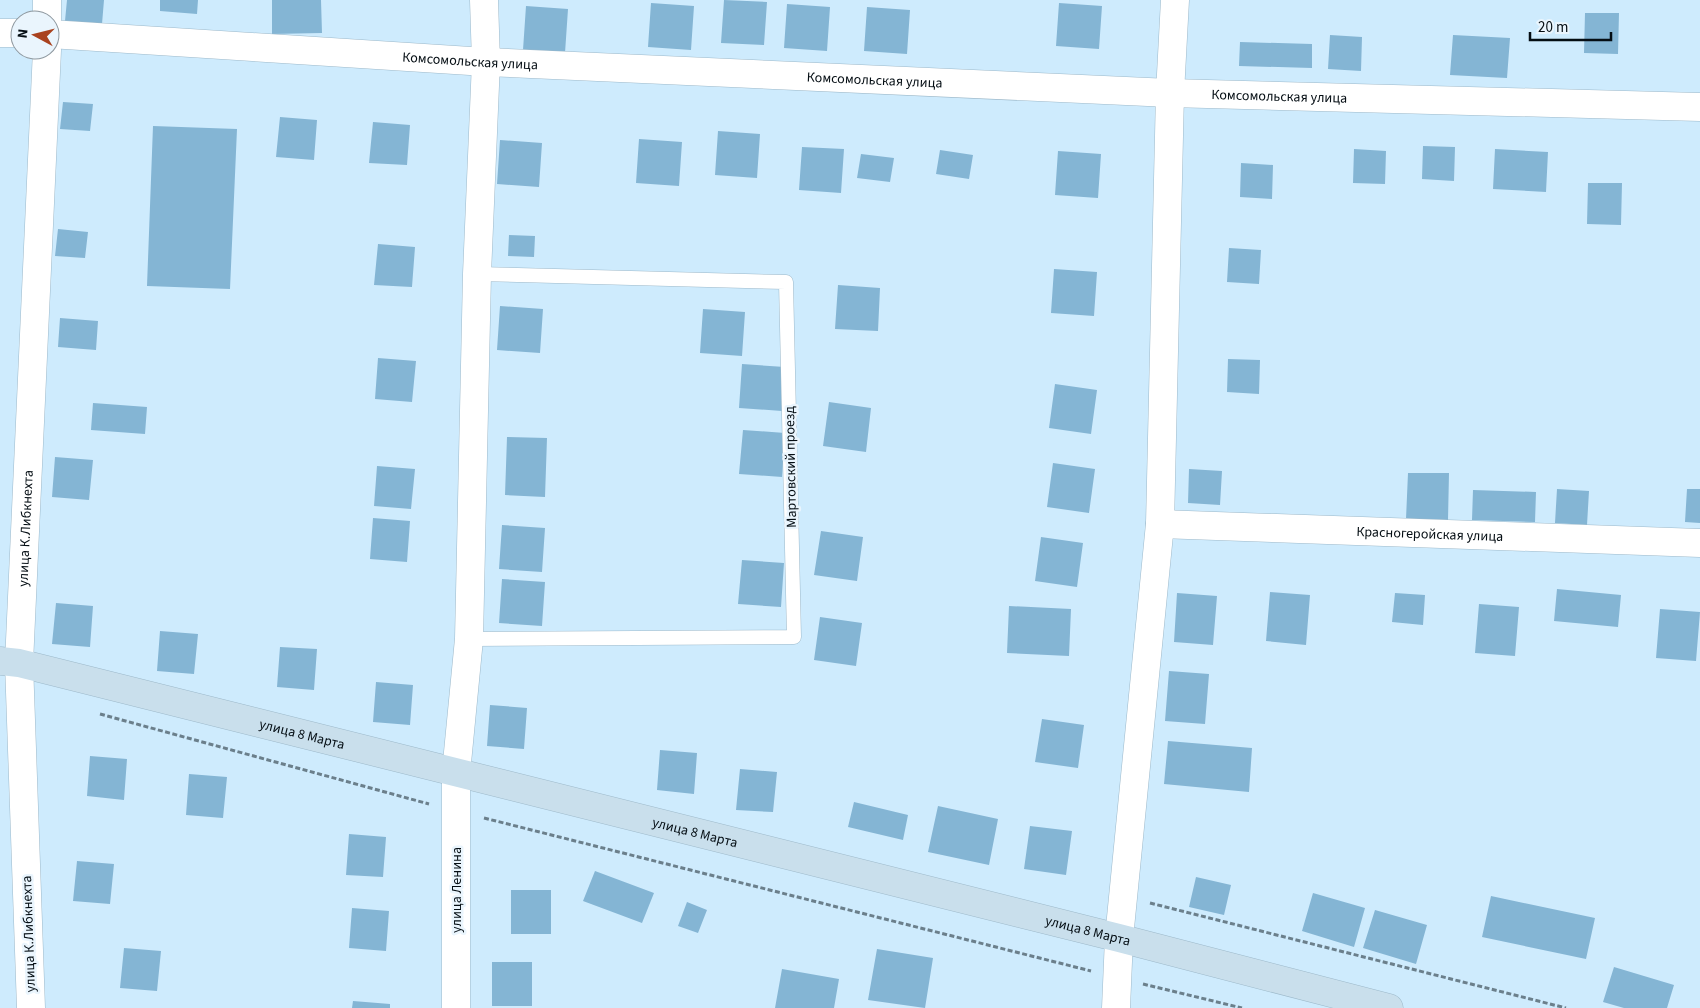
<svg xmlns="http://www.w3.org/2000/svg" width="1700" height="1008" font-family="'Source Sans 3',sans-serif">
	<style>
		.building { fill: #84b5d4 }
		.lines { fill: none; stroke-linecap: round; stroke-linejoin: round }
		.service-casing { stroke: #9db9ca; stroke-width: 15 }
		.minor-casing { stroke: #9db9ca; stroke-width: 29 }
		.secondary-casing { stroke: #9db9ca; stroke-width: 29 }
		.path { stroke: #6b7f8b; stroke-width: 3; stroke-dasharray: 5 2.5; stroke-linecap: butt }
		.service { stroke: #fff; stroke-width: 14 }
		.minor { stroke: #fff; stroke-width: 28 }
		.secondary { stroke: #c9dfec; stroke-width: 28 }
		.labels { text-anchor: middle; stroke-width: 5; stroke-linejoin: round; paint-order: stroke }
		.street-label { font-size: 14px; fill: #040d13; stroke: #eaf5fd }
	</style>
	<rect width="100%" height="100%" fill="#ceebfd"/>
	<!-- building -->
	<path class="building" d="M 67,0 L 104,0 L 102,24 L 65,21 Z
		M 160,0 L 198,0 L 197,14 L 160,11 Z
		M 272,0 L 321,0 L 322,33 L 272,34 Z
		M 724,0 L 767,2 L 764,45 L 721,43 Z
		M 651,3 L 694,6 L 691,50 L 648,47 Z
		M 1059,3 L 1102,6 L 1099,49 L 1056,46 Z
		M 787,4 L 830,7 L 827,51 L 784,48 Z
		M 526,6 L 568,9 L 565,53 L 523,50 Z
		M 867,7 L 910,10 L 907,54 L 864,51 Z
		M 1585,13 L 1619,13 L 1618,54 L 1584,53 Z
		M 1330,35 L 1362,37 L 1361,71 L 1328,69 Z
		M 1453,35 L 1510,38 L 1507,78 L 1450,75 Z
		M 1240,42 L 1312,44 L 1312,68 L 1239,66 Z
		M 63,102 L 93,104 L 90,131 L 60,129 Z
		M 280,117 L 317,120 L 314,160 L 276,157 Z
		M 373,122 L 410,125 L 407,165 L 369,163 Z
		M 153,126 L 237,129 L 230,289 L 147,286 Z
		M 718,131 L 760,134 L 757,178 L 715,175 Z
		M 639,139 L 682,142 L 679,186 L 636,183 Z
		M 500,140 L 542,143 L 539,187 L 497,184 Z
		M 1423,146 L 1455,147 L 1454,181 L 1422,179 Z
		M 802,147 L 844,149 L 841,193 L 799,190 Z
		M 1354,149 L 1386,151 L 1385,184 L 1353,183 Z
		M 1495,149 L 1548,152 L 1546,192 L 1493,189 Z
		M 940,150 L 973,155 L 969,179 L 936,174 Z
		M 1058,151 L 1101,154 L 1098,198 L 1055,195 Z
		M 861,154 L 894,158 L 890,182 L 857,178 Z
		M 1241,163 L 1273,165 L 1272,199 L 1240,197 Z
		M 1588,183 L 1622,183 L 1621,225 L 1587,224 Z
		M 58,229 L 88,232 L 85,258 L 55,256 Z
		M 509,235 L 535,236 L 534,257 L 508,256 Z
		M 378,244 L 415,247 L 412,287 L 374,285 Z
		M 1229,248 L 1261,250 L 1259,284 L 1227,282 Z
		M 1054,269 L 1097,272 L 1094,316 L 1051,313 Z
		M 838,285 L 880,288 L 878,331 L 835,329 Z
		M 500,306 L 543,309 L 540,353 L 497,350 Z
		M 703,309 L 745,312 L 742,356 L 700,353 Z
		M 60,318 L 98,321 L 96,350 L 58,347 Z
		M 378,358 L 416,361 L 412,402 L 375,399 Z
		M 1228,359 L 1260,360 L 1259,394 L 1227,392 Z
		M 742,364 L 785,367 L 782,411 L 739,408 Z
		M 1055,384 L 1097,390 L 1091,434 L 1049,428 Z
		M 829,402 L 871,408 L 866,452 L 823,446 Z
		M 93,403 L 147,407 L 145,434 L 91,430 Z
		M 743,430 L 785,433 L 782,477 L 739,474 Z
		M 507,437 L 547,438 L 545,497 L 505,495 Z
		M 55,457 L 93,460 L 89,500 L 52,497 Z
		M 1053,463 L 1095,469 L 1089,513 L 1047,507 Z
		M 377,466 L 415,469 L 411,509 L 374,506 Z
		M 1189,469 L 1222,471 L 1220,505 L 1188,503 Z
		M 1408,473 L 1449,473 L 1448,520 L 1406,519 Z
		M 1557,489 L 1589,491 L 1587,525 L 1555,523 Z
		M 1687,489 L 1700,489 L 1700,523 L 1685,522 Z
		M 1473,490 L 1536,492 L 1535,522 L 1472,520 Z
		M 373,518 L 410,521 L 407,562 L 370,559 Z
		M 502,525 L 545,528 L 542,572 L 499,569 Z
		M 821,531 L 863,537 L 857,581 L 814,575 Z
		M 1041,537 L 1083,543 L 1077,587 L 1035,581 Z
		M 742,560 L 784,563 L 781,607 L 738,604 Z
		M 502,579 L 545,582 L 542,626 L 499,623 Z
		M 1557,589 L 1621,595 L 1618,627 L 1554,621 Z
		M 1270,592 L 1310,595 L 1306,645 L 1266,641 Z
		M 1177,593 L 1217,596 L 1213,645 L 1174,642 Z
		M 1395,593 L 1425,595 L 1423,625 L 1392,622 Z
		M 56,603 L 93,606 L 90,647 L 52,644 Z
		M 1479,604 L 1519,607 L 1515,656 L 1475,653 Z
		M 1009,606 L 1071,609 L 1069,656 L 1007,653 Z
		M 1660,609 L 1700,612 L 1696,661 L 1656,658 Z
		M 820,617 L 862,623 L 856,666 L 814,660 Z
		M 160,631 L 198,634 L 194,674 L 157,671 Z
		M 280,647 L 317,649 L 314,690 L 277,687 Z
		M 1169,671 L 1209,674 L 1205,724 L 1165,721 Z
		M 376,682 L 413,685 L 410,725 L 373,722 Z
		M 490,705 L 527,708 L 524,749 L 487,746 Z
		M 1042,719 L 1084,725 L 1078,768 L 1035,762 Z
		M 1168,741 L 1252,748 L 1249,792 L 1164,784 Z
		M 660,750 L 697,753 L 694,794 L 657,790 Z
		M 90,756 L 127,759 L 124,800 L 87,796 Z
		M 740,769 L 777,772 L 773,812 L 736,810 Z
		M 189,774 L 227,777 L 223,818 L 186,815 Z
		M 854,802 L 908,815 L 903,840 L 848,827 Z
		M 938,806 L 998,819 L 989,865 L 928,852 Z
		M 1030,826 L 1072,831 L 1066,875 L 1024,869 Z
		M 349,834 L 386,837 L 383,877 L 346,875 Z
		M 77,861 L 114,864 L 110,904 L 73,901 Z
		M 595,871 L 654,893 L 642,923 L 583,901 Z
		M 1196,877 L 1231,885 L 1224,915 L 1189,907 Z
		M 511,890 L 551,890 L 551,934 L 511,934 Z
		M 1313,893 L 1365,908 L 1354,947 L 1302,931 Z
		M 1491,896 L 1595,918 L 1586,959 L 1482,937 Z
		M 687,902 L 707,910 L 698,933 L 678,926 Z
		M 352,908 L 389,911 L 386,951 L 349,948 Z
		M 1375,910 L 1427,925 L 1416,964 L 1363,948 Z
		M 124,948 L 161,951 L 157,991 L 120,988 Z
		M 877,949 L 933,958 L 925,1008 L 868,1000 Z
		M 492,962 L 532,962 L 532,1006 L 492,1006 Z
		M 1614,967 L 1674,985 L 1667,1008 L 1624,1008 L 1603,1002 Z
		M 782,969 L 839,979 L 834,1008 L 775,1008 Z
		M 353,1001 L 390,1004 L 390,1008 L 352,1008 Z"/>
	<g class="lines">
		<defs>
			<path id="service" d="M 469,639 L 794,637 L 786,282 L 477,274"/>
			<g id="minor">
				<path d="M 47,0 L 47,20"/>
				<path d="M 0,33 L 20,33"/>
				<path id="s1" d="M 50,34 L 486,62 L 1170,93 L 1700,107"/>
				<path id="s2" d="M 1160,524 L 1700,543"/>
				<path id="s3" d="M 31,1008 L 19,663 L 47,50"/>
				<path d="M 456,1008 L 456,773 L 469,639 L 477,274 L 486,62 L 484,0"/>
				<path d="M 1116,1008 L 1119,938 L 1160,524 L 1170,93 L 1175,0"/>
			</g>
			<g id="secondary">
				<path id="s4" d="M 0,661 L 19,663 L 1119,938 L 1389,1008"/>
			</g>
		</defs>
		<!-- service casing -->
		<use href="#service" class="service-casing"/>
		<!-- minor casing -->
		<use href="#minor" class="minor-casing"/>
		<!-- secondary casing -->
		<use href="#secondary" class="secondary-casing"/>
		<!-- path -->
		<path class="path" d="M 100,714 L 429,804
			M 484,818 L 1091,971
			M 1150,903 L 1566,1008
			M 1143,984 L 1242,1008"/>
		<!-- service -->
		<use href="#service" class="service"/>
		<!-- minor -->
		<use href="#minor" class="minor"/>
		<!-- secondary -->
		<use href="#secondary" class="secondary"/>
	</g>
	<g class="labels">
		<!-- street labels -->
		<g class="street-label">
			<text dy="5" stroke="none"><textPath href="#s1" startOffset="421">Комсомольская улица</textPath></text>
			<text dy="5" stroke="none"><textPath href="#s1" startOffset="826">Комсомольская улица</textPath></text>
			<text dy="5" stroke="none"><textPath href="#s1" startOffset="1231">Комсомольская улица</textPath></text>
			<text transform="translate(790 467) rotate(-91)" y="5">Мартовский проезд</text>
			<text dy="5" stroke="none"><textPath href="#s3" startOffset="480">улица К.Либкнехта</textPath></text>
			<text dy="5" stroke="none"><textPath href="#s2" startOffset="270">Красногеройская улица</textPath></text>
			<text dy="5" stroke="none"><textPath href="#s4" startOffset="311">улица 8 Марта</textPath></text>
			<text dy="5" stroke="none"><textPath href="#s4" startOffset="716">улица 8 Марта</textPath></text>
			<text transform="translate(456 890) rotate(-90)" y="5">улица Ленина</text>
			<text dy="5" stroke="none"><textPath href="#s4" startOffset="1121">улица 8 Марта</textPath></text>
			<text transform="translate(28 934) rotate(-92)" y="5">улица К.Либкнехта</text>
		</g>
	</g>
	<!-- north arrow -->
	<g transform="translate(35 35) rotate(277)"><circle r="24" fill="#eaf5fd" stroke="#8e989f"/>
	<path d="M0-4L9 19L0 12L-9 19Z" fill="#a9421f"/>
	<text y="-8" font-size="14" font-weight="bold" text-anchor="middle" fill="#040d13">N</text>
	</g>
	<!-- scale -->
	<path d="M1530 32v8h81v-8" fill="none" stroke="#040d13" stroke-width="2.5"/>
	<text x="1538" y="32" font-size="15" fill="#040d13" stroke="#eaf5fd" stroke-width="4" paint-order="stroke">20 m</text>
</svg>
